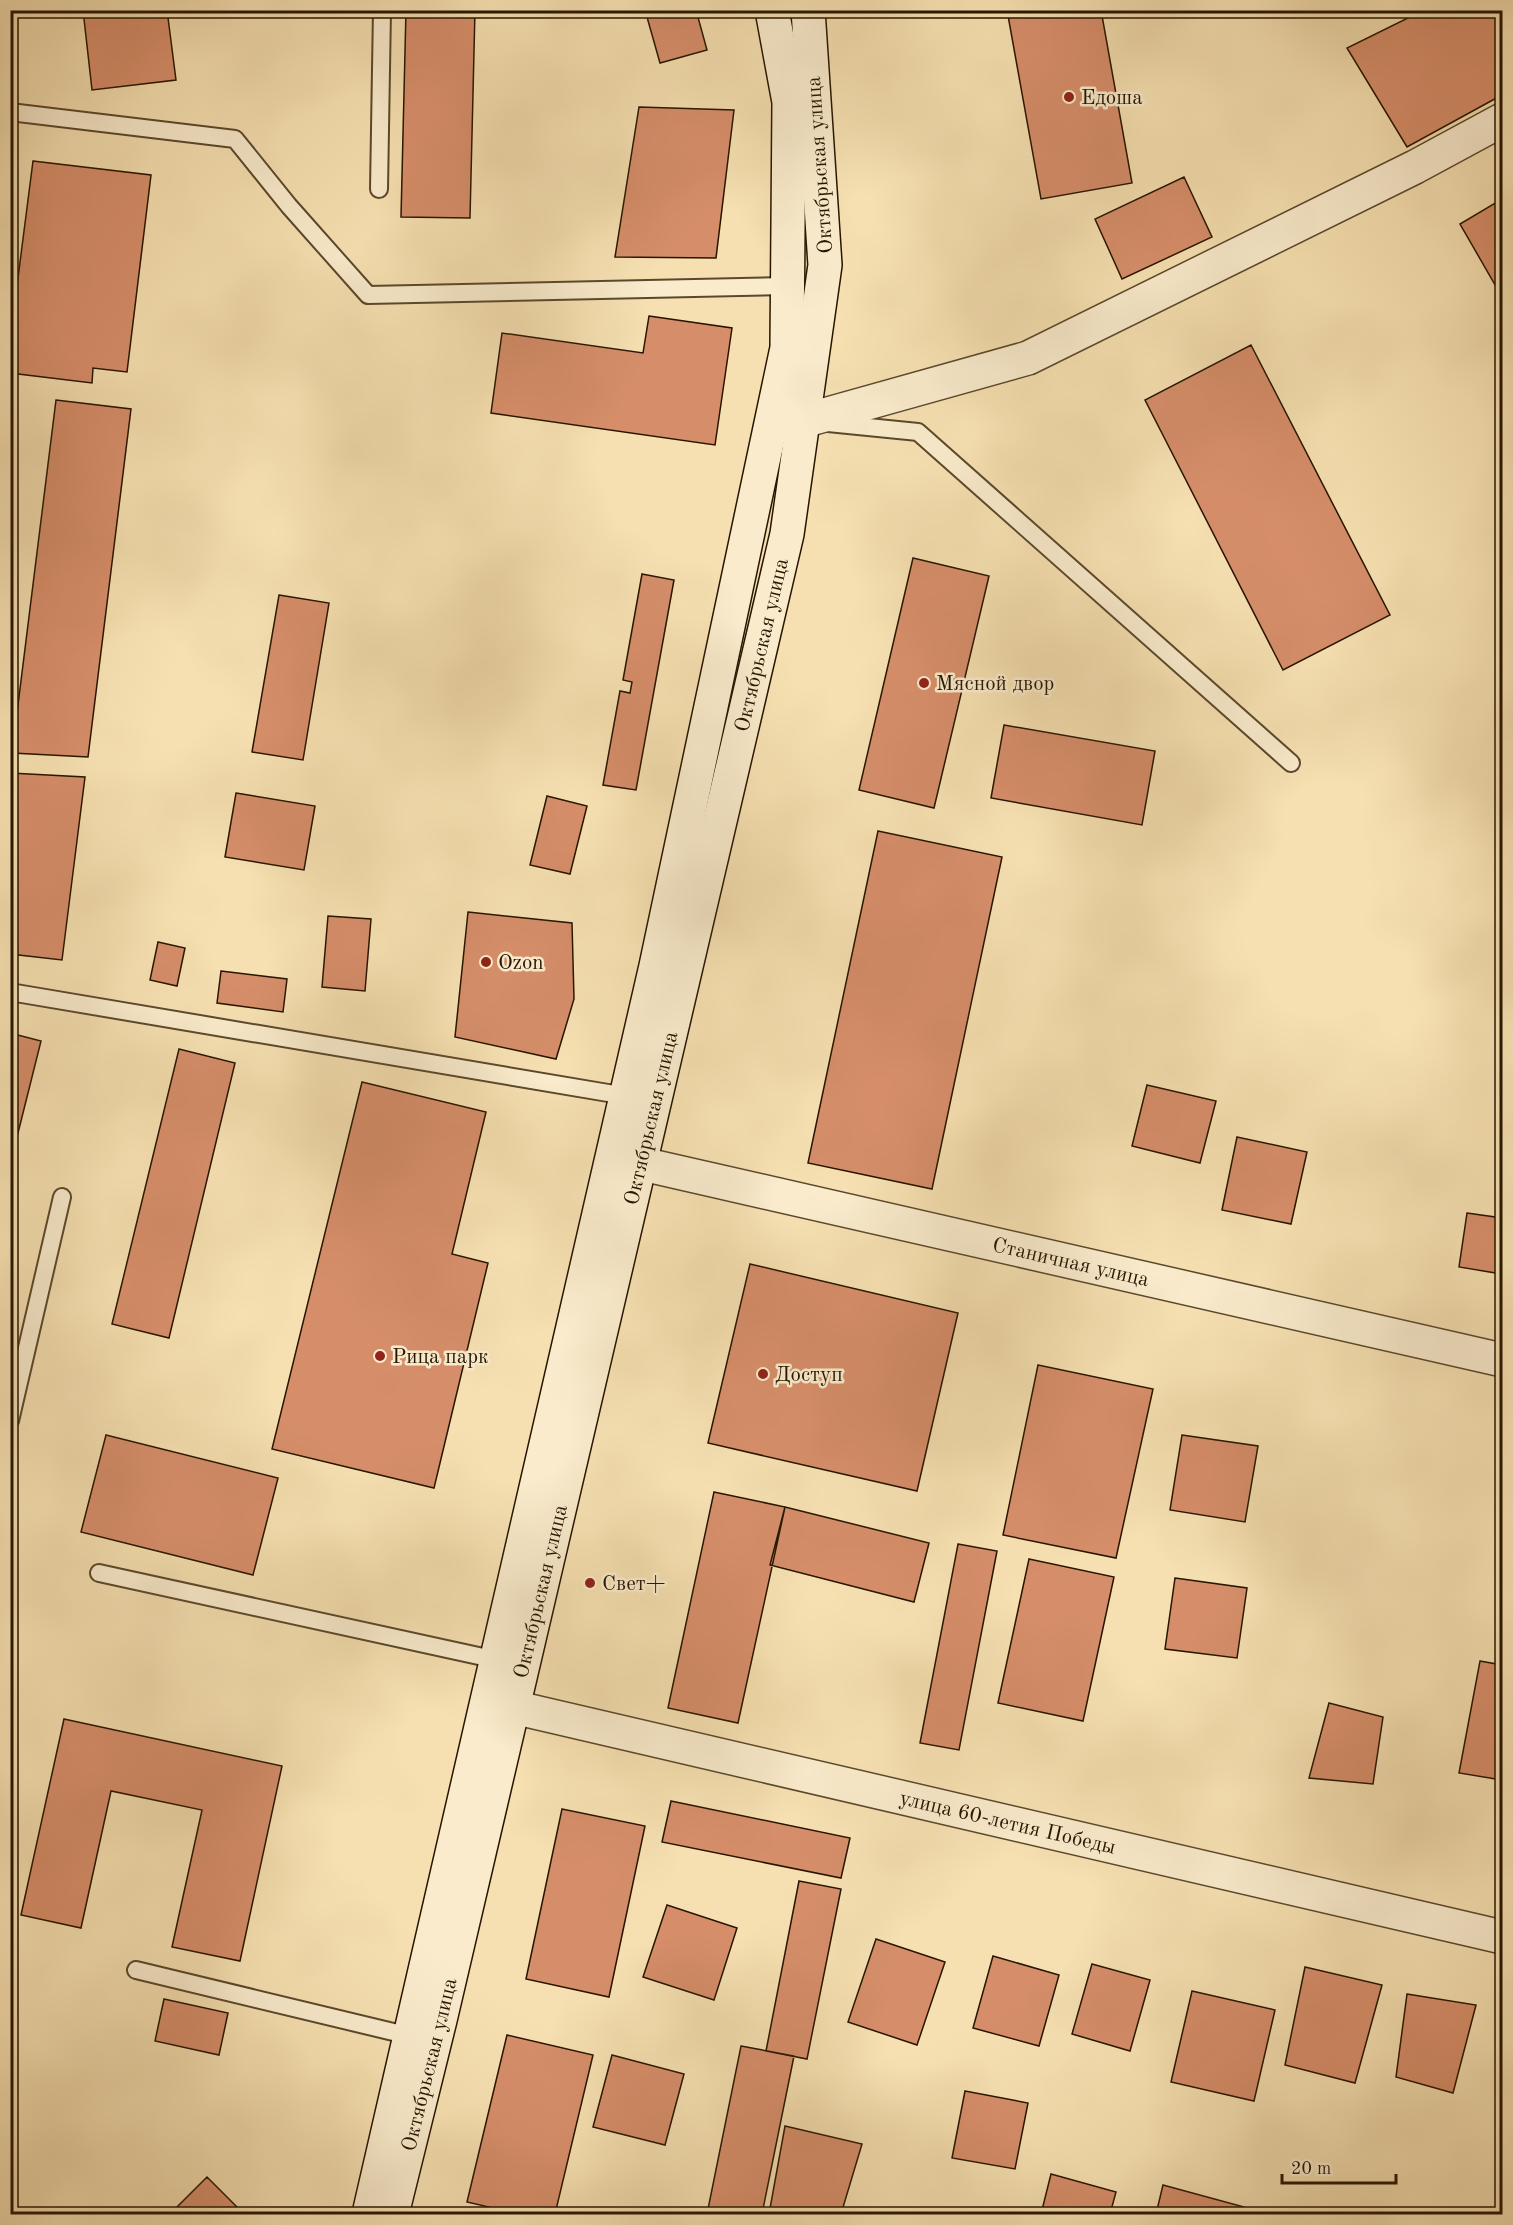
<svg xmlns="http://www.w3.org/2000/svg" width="1513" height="2225" font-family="'Old Standard TT',serif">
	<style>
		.building { fill: #d68e6a; stroke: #271500; stroke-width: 1.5 }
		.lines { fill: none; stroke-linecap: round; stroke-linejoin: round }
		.service-casing { stroke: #5b482c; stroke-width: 20 }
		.minor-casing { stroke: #5b482c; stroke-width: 36 }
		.secondary-casing { stroke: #271500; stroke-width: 36 }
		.service { stroke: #f9ebcc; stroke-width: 16 }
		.minor { stroke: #f9ebcc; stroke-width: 33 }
		.secondary { stroke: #f9ebcc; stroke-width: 33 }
		.poi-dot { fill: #8f2418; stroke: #f9ebcc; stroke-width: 2 }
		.labels { text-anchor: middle; stroke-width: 5; stroke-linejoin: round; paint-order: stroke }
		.poi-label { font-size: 21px; fill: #271500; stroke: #f9ebcc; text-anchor: start }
		.street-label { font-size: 21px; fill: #271500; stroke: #f9ebcc }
	</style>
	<rect width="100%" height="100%" fill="#f6e0b1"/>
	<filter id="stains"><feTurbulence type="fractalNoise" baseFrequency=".00333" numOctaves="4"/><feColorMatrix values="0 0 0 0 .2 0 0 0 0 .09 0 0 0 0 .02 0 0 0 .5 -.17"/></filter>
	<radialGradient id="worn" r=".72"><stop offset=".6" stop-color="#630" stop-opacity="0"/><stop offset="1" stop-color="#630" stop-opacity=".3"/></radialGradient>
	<!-- building -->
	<path class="building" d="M 83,10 L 167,10 L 176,80 L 92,90 Z
		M 406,10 L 475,10 L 470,218 L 401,217 Z
		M 645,10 L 696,10 L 707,50 L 660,63 Z
		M 1007,10 L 1101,10 L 1132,183 L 1041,199 Z
		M 1424,10 L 1502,10 L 1502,95 L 1407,147 L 1347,48 Z
		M 639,107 L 734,110 L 716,258 L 615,257 Z
		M 33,161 L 151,175 L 127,372 L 93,368 L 92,383 L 10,373 L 10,340 Z
		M 1184,177 L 1212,237 L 1122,279 L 1095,219 Z
		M 1502,199 L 1502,297 L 1460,224 Z
		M 649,316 L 732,328 L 715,445 L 491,413 L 502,333 L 643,353 Z
		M 1251,345 L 1390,615 L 1283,670 L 1145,400 Z
		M 56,400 L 131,409 L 88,757 L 12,753 Z
		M 913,558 L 989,576 L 934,808 L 859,790 Z
		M 642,574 L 674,580 L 636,790 L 603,785 L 620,691 L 630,693 L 632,682 L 623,680 Z
		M 279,595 L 329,603 L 303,760 L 252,752 Z
		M 1004,725 L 1155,751 L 1142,825 L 991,798 Z
		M 10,773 L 85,777 L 62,960 L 10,954 Z
		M 236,793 L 315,806 L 304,870 L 225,857 Z
		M 547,796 L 587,806 L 570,874 L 530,865 Z
		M 878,831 L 1002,857 L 932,1189 L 808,1163 Z
		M 468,912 L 572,923 L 574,999 L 556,1059 L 455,1037 Z
		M 328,916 L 371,919 L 365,991 L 322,987 Z
		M 158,942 L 185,948 L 177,986 L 150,980 Z
		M 221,971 L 287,979 L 283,1012 L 217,1003 Z
		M 10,1033 L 41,1041 L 10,1165 Z
		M 179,1049 L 235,1063 L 169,1338 L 112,1324 Z
		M 362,1082 L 486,1112 L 452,1254 L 488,1263 L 434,1488 L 272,1449 Z
		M 1147,1085 L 1216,1101 L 1200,1163 L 1132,1146 Z
		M 1237,1137 L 1307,1152 L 1291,1224 L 1222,1210 Z
		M 1467,1213 L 1502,1218 L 1502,1274 L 1459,1267 Z
		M 750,1264 L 958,1313 L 917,1491 L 708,1443 Z
		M 1038,1365 L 1153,1389 L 1116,1558 L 1003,1535 Z
		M 106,1435 L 278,1478 L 253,1575 L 81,1532 Z
		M 1182,1435 L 1258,1446 L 1245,1522 L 1170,1510 Z
		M 714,1492 L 785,1507 L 738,1723 L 668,1708 Z
		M 785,1507 L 929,1543 L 914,1602 L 770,1565 Z
		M 958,1544 L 997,1551 L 959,1750 L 920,1743 Z
		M 1029,1559 L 1114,1577 L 1083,1721 L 998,1703 Z
		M 1175,1578 L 1247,1588 L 1237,1658 L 1165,1649 Z
		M 1480,1661 L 1502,1665 L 1502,1780 L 1459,1773 Z
		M 1329,1703 L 1383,1717 L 1373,1784 L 1309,1778 Z
		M 64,1719 L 282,1766 L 240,1961 L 172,1947 L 202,1810 L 111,1791 L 81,1928 L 21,1915 Z
		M 671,1801 L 850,1838 L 841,1878 L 662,1842 Z
		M 562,1809 L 645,1826 L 609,1997 L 526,1979 Z
		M 799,1881 L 841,1889 L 807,2059 L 766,2051 Z
		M 667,1905 L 737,1928 L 714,2000 L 643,1977 Z
		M 876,1939 L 945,1962 L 917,2045 L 848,2022 Z
		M 993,1956 L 1059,1975 L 1039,2046 L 973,2028 Z
		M 1092,1964 L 1150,1980 L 1130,2051 L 1072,2034 Z
		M 1305,1967 L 1382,1985 L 1355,2083 L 1285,2065 Z
		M 1192,1991 L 1275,2010 L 1254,2101 L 1171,2082 Z
		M 1407,1994 L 1476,2005 L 1453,2093 L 1396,2077 Z
		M 164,1999 L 228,2013 L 219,2055 L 155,2041 Z
		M 507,2035 L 593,2055 L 555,2214 L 519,2214 L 467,2202 Z
		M 741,2046 L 794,2056 L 762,2214 L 707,2214 Z
		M 612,2055 L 684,2074 L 665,2145 L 593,2127 Z
		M 965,2091 L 1028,2103 L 1015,2169 L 952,2158 Z
		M 785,2126 L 862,2144 L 841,2214 L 769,2214 Z
		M 1051,2174 L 1116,2192 L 1110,2214 L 1041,2214 Z
		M 207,2177 L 243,2213 L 241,2214 L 179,2214 L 174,2210 Z
		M 1163,2185 L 1244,2207 L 1242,2214 L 1156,2214 Z"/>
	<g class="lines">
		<defs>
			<path id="service" d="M 10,112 L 235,139 L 289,206 L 368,295 L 787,286
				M 379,189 L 382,10
				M 828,423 L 918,432 L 1291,763
				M 10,992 L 626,1096
				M 10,1421 L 62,1197
				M 99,1573 L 497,1660
				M 136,1970 L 410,2036"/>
			<g id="minor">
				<path d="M 803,421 L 1028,358 L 1415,167 L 1502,120"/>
				<path id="s1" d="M 638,1163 L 1502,1360"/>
				<path id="s2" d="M 513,1707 L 1502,1937"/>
			</g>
			<g id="secondary">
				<path d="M 369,2214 L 656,966 L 787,348 L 789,102 L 772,10"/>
				<path id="s3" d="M 392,2214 L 440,2020 L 787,534 L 825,265 L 808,10"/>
			</g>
		</defs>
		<!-- service casing -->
		<use href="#service" class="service-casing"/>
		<!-- minor casing -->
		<use href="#minor" class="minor-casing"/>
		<!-- secondary casing -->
		<use href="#secondary" class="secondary-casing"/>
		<!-- service -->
		<use href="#service" class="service"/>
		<!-- minor -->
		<use href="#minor" class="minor"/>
		<!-- secondary -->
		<use href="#secondary" class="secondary"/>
	</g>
	<!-- markers -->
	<g class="poi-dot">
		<circle cx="1069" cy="97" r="6"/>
		<circle cx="924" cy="683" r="6"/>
		<circle cx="486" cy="962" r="6"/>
		<circle cx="380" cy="1356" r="6"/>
		<circle cx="763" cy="1374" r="6"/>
		<circle cx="590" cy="1583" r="6"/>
	</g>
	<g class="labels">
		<!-- poi labels -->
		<g class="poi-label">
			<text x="1081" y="104">Едоша</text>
			<text x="936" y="690">Мясной двор</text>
			<text x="498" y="969">Ozon</text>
			<text x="392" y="1363">Рица парк</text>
			<text x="775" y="1381">Доступ</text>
			<text x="602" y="1590">Свет+</text>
		</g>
		<!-- street labels -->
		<g class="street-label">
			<text transform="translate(819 165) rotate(-94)" y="7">Октябрьская улица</text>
			<text dy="7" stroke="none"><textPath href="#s3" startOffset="1612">Октябрьская улица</textPath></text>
			<text dy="7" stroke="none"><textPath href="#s3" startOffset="1126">Октябрьская улица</textPath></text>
			<text dy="7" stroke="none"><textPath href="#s1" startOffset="444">Станичная улица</textPath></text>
			<text dy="7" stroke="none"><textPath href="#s3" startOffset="640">Октябрьская улица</textPath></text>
			<text dy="7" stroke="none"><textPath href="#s2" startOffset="508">улица 60-летия Победы</textPath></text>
			<text dy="7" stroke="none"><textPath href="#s3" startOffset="154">Октябрьская улица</textPath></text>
		</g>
	</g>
	<!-- margin -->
	<rect width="1513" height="2225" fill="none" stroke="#f6e0b1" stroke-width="36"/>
	<rect x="12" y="12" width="1489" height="2201" fill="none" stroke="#271500" stroke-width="3"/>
	<rect x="18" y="18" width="1477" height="2189" fill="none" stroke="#271500" stroke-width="1.5"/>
	<!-- scale -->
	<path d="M1282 2174v9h114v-9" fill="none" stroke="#271500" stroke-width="3"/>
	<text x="1291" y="2174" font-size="18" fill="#271500" stroke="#f9ebcc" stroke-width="4.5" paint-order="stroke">20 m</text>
	<rect width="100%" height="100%" filter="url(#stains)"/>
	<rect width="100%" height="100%" fill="url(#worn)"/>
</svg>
